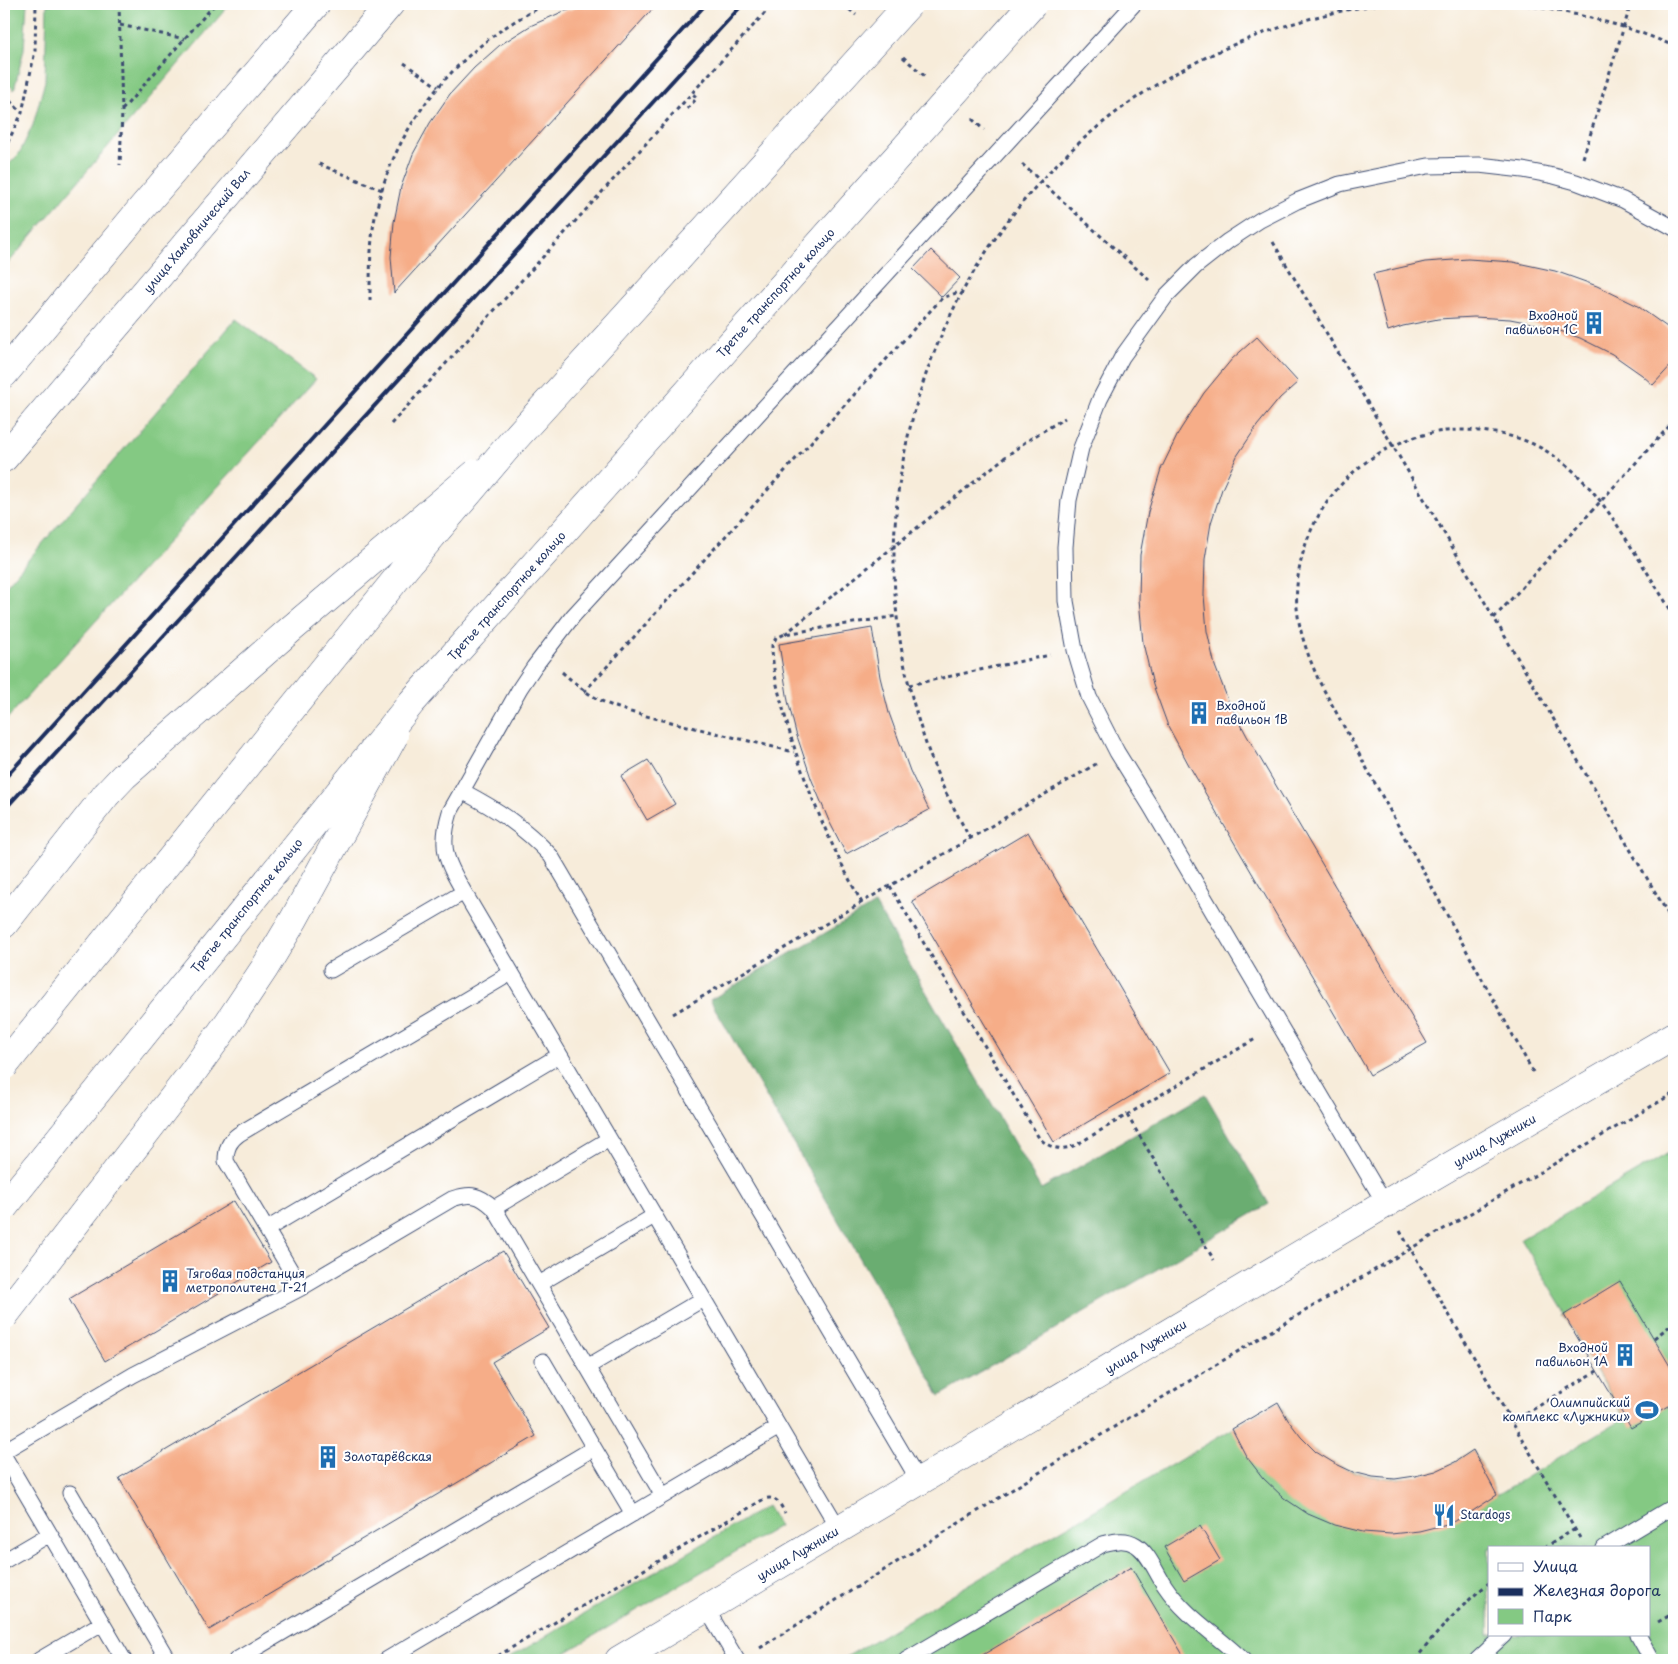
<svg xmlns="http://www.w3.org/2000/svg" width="1678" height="1664" font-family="'Playpen Sans',sans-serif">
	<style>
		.green { fill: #84c983; stroke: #507c70; fill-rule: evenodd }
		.forest { fill: #6bad71; stroke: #436e68 }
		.building { fill: #f6ad88 }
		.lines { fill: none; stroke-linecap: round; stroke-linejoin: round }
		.service-casing { stroke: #3c4b71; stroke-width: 17 }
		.minor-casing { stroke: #3c4b71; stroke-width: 29 }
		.secondary-casing { stroke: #3c4b71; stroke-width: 29 }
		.path { stroke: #3c4b71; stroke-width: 3; stroke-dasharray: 4 4; stroke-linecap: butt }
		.service { stroke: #fff; stroke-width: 15 }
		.minor { stroke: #fff; stroke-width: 28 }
		.secondary { stroke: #fff; stroke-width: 28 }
		.rail { stroke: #1b2f5e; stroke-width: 4 }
		.secondary-bridge-casing { stroke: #3c4b71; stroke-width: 29; stroke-linecap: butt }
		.primary-bridge-casing { stroke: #3c4b71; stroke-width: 29; stroke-linecap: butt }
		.secondary-bridge { stroke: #fff; stroke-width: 28 }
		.primary-bridge { stroke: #fff; stroke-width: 28 }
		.labels { text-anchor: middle; stroke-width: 4; stroke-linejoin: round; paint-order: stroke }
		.street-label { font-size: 12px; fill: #1b2f5e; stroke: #fff }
		.poi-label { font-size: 12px; fill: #1b2f5e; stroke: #fff; text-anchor: start }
	</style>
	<rect width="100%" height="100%" fill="#fff"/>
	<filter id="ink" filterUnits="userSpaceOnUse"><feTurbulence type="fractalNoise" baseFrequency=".02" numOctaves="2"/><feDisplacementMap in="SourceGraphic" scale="10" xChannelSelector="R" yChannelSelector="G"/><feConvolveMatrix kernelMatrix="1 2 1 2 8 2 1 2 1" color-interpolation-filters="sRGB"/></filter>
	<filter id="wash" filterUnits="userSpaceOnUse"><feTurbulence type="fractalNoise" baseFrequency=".0096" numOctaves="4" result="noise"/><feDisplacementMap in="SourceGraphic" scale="20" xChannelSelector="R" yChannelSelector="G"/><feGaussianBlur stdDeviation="1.12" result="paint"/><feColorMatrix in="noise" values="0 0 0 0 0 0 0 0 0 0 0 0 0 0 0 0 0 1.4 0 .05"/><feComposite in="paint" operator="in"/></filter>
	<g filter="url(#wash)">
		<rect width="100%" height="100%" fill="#f7ecda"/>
		<!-- green -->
		<path class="green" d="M 4,4 L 27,4 L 24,49 L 14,90 L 4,80 Z
			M 47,4 L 230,4 L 4,268 L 4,169 L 19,154 L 33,125 L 45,81 Z
			M 236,319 L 316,379 L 4,722 L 4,588 Z
			M 1674,1150 L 1674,1660 L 841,1660 L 1278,1402 C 1285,1414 1291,1426 1300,1437 C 1333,1474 1390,1488 1437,1471 C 1450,1466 1461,1458 1473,1450 L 1497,1495 L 1624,1418 L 1564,1315 L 1566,1313 L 1521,1239 ZM 1489,1548 L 1649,1548 L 1649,1635 L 1489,1635 Z
			M 767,1506 L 779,1526 L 553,1660 L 506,1660 Z"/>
		<!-- forest -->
		<path class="forest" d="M 875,904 L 1041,1189 L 1205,1094 L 1269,1204 L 940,1396 L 710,1000 Z"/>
		<g id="blocks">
			<!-- building -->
			<path class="building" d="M 588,4 L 657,4 L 394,293 L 391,257 L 394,222 L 401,187 L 413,154 L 430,123 L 450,94 L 474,68 L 500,45 L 530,26 L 562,12 Z
				M 931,250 L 960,278 L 942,297 L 913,269 Z
				M 1468,259 L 1513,262 L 1555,271 L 1597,286 L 1636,305 L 1674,332 L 1674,362 L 1653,385 L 1642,375 L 1612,354 L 1580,338 L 1546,326 L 1510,319 L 1474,317 L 1438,319 L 1403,326 L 1388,331 L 1373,274 L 1425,262 Z
				M 1257,337 L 1298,382 L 1280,398 L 1257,426 L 1237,456 L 1222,489 L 1211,523 L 1205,559 L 1204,595 L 1207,631 L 1215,666 L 1228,700 L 1247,736 L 1427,1043 L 1370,1075 L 1190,767 L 1168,726 L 1153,685 L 1143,643 L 1139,599 L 1140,555 L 1148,512 L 1161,469 L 1180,430 L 1204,393 L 1232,359 Z
				M 872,628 L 880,677 L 889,713 L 910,771 L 929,810 L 846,854 L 829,821 L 811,778 L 796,733 L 788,701 L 779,644 Z
				M 648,760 L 675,804 L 647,820 L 621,776 Z
				M 1028,832 L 1170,1073 L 1054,1142 L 912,901 Z
				M 234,1201 L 271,1262 L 105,1361 L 69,1299 Z
				M 503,1251 L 549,1328 L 492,1362 L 536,1436 L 209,1630 L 119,1478 Z
				M 1620,1281 L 1674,1373 L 1674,1403 L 1631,1428 L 1564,1315 Z
				M 1278,1402 L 1288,1420 L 1301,1437 L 1316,1452 L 1334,1463 L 1353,1472 L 1373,1477 L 1395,1479 L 1415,1476 L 1436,1471 L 1455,1462 L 1473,1450 L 1497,1495 L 1462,1518 L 1447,1524 L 1419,1531 L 1391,1534 L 1363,1532 L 1334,1525 L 1308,1514 L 1284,1498 L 1263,1478 L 1246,1456 L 1232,1429 Z
				M 1200,1526 L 1220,1560 L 1184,1581 L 1164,1547 Z
				M 1131,1567 L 1186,1660 L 974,1660 Z"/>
		</g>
	</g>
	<g filter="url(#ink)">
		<use href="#blocks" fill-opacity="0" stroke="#3c4b71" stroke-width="1"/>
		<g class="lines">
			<defs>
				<path id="service" d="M 462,791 C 498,810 523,826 551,856 L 919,1481
					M 331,970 L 464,892
					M 1385,1204 L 1151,807 L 1117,752 L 1089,697 L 1075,650 L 1066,601 L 1065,547 L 1069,500 L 1081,448 L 1100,399 L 1122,357 L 1166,296 L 1196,266 L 1228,241 L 1260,220 L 1297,201 L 1340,184 L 1428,166 L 1479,165 L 1523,170 L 1554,176 L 1576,182 L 1623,200 L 1674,228
					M 494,1208 L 609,1139
					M 267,1229 L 560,1055
					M 539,1284 L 654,1216
					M 301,1288 L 226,1161 C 226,1149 229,1141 239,1134 L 511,973
					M 587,1367 L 703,1299
					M 594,1448 L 633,1514
					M 4,1451 L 133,1375 L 301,1288 L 452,1199 C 471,1193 479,1194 494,1208 L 663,1496 L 386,1660
					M 4,1456 L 124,1660
					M 70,1493 L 168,1660
					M 663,1496 L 779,1427
					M 839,1529 L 464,892 C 446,861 439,848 450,812 L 520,688 L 534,667 L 573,616 L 1134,4
					M 1604,1548 L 1674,1506
					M 4,1561 L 50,1534
					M 706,1608 L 737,1660
					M 1638,1635 L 1652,1660
					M 39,1660 L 102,1623
					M 236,1660 L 594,1448 L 543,1361
					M 906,1660 L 1103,1544 C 1115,1541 1125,1538 1136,1545 C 1149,1553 1156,1573 1165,1586 C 1185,1616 1217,1635 1243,1660
					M 1477,1660 L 1504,1635"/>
				<path id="minor" d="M 619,1660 L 1385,1204 L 1674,1036"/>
				<path id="secondary" d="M 4,374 L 141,209 L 316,4
					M 4,458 L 390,4
					M 4,924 L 106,795"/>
			</defs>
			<!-- service casing -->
			<use href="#service" class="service-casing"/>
			<!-- minor casing -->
			<use href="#minor" class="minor-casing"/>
			<!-- secondary casing -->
			<use href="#secondary" class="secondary-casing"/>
			<!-- path -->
			<path class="path" d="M 119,4 L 122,111 L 120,165
				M 567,4 L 570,10
				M 843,4 L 856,15
				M 1518,4 C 1572,12 1624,24 1674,46
				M 120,25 L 185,39
				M 903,57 L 927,78
				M 404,63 L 438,87
				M 4,95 L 22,113
				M 687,109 L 697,98 L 692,93
				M 122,110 L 215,4
				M 972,119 L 984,130
				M 4,150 L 22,113 L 35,51 L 36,4
				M 1583,158 L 1631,4
				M 319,164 L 382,190
				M 1022,164 L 1149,280
				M 1273,242 L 1674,924
				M 370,301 C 370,277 370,253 373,229 C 387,131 458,45 547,4
				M 391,424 L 773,4
				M 1494,618 L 1674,421
				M 785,634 L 1004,458 L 1028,440 L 1065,418
				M 562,672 C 588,695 600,703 634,713 L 794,752
				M 909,685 L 1050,655
				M 584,692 L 942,298 L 962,291
				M 970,839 C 961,821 951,803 942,785 C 928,753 917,719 909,685 C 857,474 943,241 1118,111 C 1195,53 1286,18 1381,4
				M 890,886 L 1039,1138 C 1051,1149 1061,1151 1076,1145 L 1257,1038
				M 862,903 C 829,843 803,782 785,716 C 779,694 772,669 772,645 L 776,638 L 785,634 L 897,616
				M 673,1014 L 1096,764
				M 1533,1072 L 1319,681 C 1306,651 1294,620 1297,586 C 1305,490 1391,417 1488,432 C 1504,434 1521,438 1535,445 C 1580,467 1604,504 1630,545 C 1645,568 1659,592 1674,615
				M 1127,1115 L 1214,1260
				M 1400,1231 L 1580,1538
				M 1654,1338 L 1674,1323
				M 1512,1422 L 1597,1371
				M 1544,1548 L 1575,1529
				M 1658,1622 L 1674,1613
				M 760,1648 L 1037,1474 L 1278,1327 L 1674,1093
				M 491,1660 L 764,1499 C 776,1495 780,1504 785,1513
				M 1415,1660 C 1438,1631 1460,1606 1489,1583"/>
			<!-- service -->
			<use href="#service" class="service"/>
			<!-- minor -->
			<use href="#minor" class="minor"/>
			<!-- secondary -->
			<use href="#secondary" class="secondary"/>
			<!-- rail -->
			<path class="rail" d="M 4,779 L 706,4
				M 4,810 L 743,4"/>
			<defs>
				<path id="secondary-bridge" d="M 106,795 L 124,776 L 290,630 L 476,473
					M 4,1316 L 192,1073 L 228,1023 L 264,969 L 294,919 L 394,736"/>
				<path id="primary-bridge" d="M 4,1066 L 406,567 L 511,443 L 909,4
					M 4,1207 L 412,702 L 1033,4"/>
			</defs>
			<!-- secondary-bridge casing -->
			<use href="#secondary-bridge" class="secondary-bridge-casing"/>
			<!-- primary-bridge casing -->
			<use href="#primary-bridge" class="primary-bridge-casing"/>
			<!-- secondary-bridge -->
			<use href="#secondary-bridge" class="secondary-bridge"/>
			<!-- primary-bridge -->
			<use href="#primary-bridge" class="primary-bridge"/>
		</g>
	</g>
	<!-- icons -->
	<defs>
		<symbol id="building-bare" viewBox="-9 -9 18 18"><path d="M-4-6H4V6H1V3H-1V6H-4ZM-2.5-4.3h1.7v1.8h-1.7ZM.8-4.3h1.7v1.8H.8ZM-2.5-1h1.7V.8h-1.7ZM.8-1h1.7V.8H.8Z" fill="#1f6fb2" stroke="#fff" stroke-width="2.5" paint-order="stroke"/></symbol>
		<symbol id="stadium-bare" viewBox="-9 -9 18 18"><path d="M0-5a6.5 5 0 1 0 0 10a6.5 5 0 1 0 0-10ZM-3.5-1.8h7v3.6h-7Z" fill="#1f6fb2" stroke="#fff" stroke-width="2.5" paint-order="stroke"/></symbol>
		<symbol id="restaurant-bare" viewBox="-9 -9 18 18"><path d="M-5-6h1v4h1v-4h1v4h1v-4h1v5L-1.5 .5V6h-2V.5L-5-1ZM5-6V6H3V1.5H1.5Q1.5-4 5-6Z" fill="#1f6fb2" stroke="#fff" stroke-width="2.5" paint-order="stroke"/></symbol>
	</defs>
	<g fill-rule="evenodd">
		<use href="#building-bare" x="1578" y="307" width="32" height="32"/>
		<use href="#building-bare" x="1183" y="697" width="32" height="32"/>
		<use href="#building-bare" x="154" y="1265" width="32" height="32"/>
		<use href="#building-bare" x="1609" y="1339" width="32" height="32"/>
		<use href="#stadium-bare" x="1631" y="1394" width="32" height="32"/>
		<use href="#building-bare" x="312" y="1441" width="32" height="32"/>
		<use href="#restaurant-bare" x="1428" y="1499" width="32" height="32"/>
	</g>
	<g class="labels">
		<!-- street labels -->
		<g class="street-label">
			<text transform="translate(197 231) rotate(-50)" y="4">улица Хамовнический Вал</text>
			<text transform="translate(776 293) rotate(-48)" y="4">Третье транспортное кольцо</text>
			<text transform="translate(507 596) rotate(-48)" y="4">Третье транспортное кольцо</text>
			<text transform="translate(247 906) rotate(-51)" y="4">Третье транспортное кольцо</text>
			<text transform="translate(1495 1141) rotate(-30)" y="4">улица Лужники</text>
			<text transform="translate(1146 1347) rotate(-31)" y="4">улица Лужники</text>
			<text transform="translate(798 1554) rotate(-31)" y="4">улица Лужники</text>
		</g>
		<!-- poi labels -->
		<g class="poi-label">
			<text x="1578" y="320" text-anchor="end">Входной<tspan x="1578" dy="14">павильон 1C</tspan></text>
			<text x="1216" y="710">Входной<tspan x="1216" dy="14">павильон 1B</tspan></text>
			<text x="186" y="1278">Тяговая подстанция<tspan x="186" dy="14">метрополитена Т-21</tspan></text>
			<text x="1608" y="1352" text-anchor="end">Входной<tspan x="1608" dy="14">павильон 1A</tspan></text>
			<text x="1630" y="1407" text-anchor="end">Олимпийский<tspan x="1630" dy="14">комплекс «Лужники»</tspan></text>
			<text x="344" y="1461">Золотарёвская</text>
			<text x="1460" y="1519">Stardogs</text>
		</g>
	</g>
	<!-- margin -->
	<rect width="1678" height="1664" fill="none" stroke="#fff" stroke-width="20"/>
	<!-- legend -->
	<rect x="1488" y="1546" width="162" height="90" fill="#ffffff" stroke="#a4acbf"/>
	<rect x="1498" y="1563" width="25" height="8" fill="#ffffff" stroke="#a4acbf"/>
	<text x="1533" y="1572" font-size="15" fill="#1b2f5e">Улица</text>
	<rect x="1498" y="1588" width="25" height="8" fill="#1b2f5e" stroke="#a4acbf"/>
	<text x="1533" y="1596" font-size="15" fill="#1b2f5e">Железная дорога</text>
	<rect x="1498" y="1609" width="25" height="15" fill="#84c983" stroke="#a4acbf"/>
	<text x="1533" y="1622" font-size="15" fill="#1b2f5e">Парк</text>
</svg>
